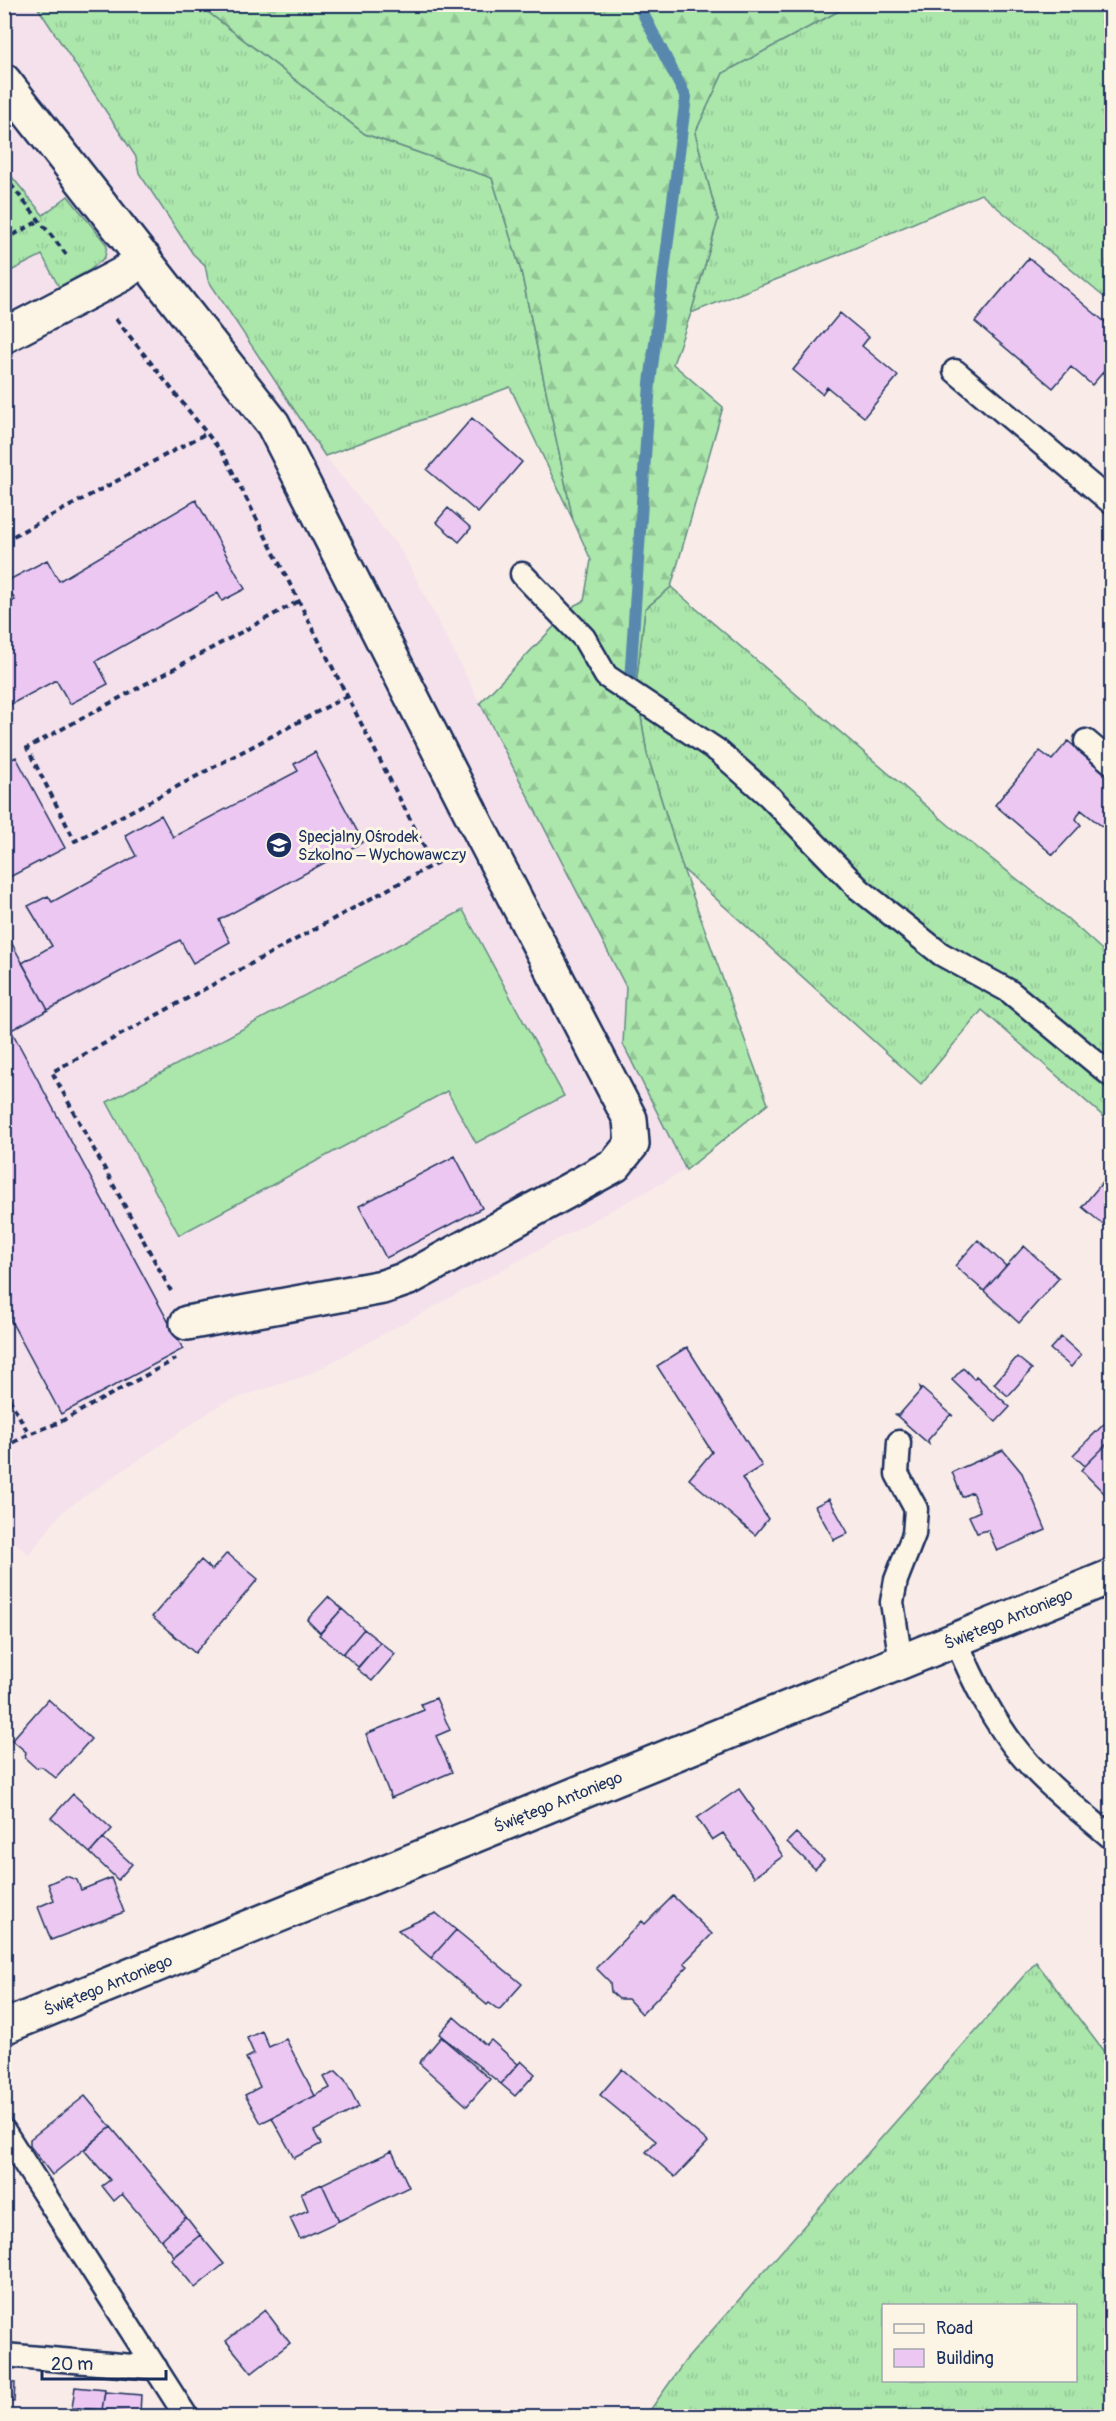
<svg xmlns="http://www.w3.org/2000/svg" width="1116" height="2421" font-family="Pangolin,sans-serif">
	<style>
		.built { fill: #f5e1eb }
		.grass { fill: url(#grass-tufts); stroke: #638a84; stroke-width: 1.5; fill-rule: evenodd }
		.forest { fill: url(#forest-firs); stroke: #638a84; stroke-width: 1.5 }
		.pitch { fill: #abe6ab; stroke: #638a84; stroke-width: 1.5 }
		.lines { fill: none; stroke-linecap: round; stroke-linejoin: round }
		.stream { stroke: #5988ae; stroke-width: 12 }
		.building { fill: #ebc7f2; stroke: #1b2f5e; stroke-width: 1.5 }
		.service-casing { stroke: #1b2f5e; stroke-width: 27 }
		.minor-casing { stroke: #1b2f5e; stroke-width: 38 }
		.tertiary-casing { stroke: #1b2f5e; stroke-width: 38 }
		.path { stroke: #1b2f5e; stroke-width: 4; stroke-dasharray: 6 4.5; stroke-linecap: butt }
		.service { stroke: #fcf5e5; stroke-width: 22 }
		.minor { stroke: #fcf5e5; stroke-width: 33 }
		.tertiary { stroke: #fcf5e5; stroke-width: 33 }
		.labels { text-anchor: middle; stroke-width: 6; stroke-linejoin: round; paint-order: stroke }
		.poi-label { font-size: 16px; fill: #1b2f5e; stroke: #fcf5e5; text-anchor: start }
		.street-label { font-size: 16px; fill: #1b2f5e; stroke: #fcf5e5 }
	</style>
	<defs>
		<pattern id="grass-tufts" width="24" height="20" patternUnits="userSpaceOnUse" patternTransform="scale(1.5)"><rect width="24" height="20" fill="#abe6ab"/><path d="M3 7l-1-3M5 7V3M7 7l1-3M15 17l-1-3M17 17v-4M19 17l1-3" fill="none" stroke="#93c696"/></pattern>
		<pattern id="forest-firs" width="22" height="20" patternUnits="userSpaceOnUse" patternTransform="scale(1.5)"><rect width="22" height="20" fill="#abe6ab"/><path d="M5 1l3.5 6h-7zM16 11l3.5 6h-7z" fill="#93c696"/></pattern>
	</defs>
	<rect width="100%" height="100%" fill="#f9ece8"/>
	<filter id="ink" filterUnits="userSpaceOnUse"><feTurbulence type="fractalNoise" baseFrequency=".0167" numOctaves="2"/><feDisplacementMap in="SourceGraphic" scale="12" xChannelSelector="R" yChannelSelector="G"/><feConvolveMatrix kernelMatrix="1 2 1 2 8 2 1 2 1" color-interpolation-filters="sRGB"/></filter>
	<g filter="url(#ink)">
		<!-- built -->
		<path class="built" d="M 36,4 L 136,157 L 139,173 L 193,254 L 205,265 L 208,280 L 325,456 L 402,551 L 626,987 L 623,1044 L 686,1170 L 308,1375 L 223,1403 L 63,1511 L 29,1555 L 5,1534 L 4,5 Z"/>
		<!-- grass -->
		<path class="grass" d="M 36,5 L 199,5 L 365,134 L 492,178 L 521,271 L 573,520 L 510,387 L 325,456 L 208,280 L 205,265 L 193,254 L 139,173 L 136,157 Z
			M 850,5 L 1111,5 L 1111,303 L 981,194 L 841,254 L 691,313 L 718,220 L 695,133 L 723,73 Z
			M 4,167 L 43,215 L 68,196 L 107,245 L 105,257 L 90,270 L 59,287 L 42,255 L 5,274 Z
			M 671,587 L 951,827 L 1068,919 L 1111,958 L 1111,1123 L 982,1010 L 921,1084 L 683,869 L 647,754 L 636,685 L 645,609 Z
			M 1036,1962 L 1111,2061 L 1111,2416 L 646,2416 L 685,2361 ZM 884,2306 L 1076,2306 L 1076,2380 L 884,2380 Z"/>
		<!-- forest -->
		<path class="forest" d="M 199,5 L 850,5 L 723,73 L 695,133 L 718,220 L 691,313 L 673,364 L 723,407 L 671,587 L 645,609 L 636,685 L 647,754 L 683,869 L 768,1104 L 686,1170 L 623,1044 L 626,987 L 480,703 L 575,605 L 584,601 L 591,560 L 573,520 L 521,271 L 492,178 L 365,134 Z"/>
		<!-- pitch -->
		<path class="pitch" d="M 463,910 L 564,1096 L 476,1143 L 447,1091 L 179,1235 L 107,1102 Z"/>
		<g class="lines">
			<!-- stream -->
			<path class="stream" d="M 630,681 L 650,383 L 686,97 L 638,4"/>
		</g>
		<!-- building -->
		<path class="building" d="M 1029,258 L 1112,328 L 1112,362 L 1092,385 L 1071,367 L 1053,388 L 975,322 Z
			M 840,313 L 869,337 L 862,346 L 898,376 L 864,417 L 827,387 L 822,394 L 793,370 Z
			M 472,418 L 522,462 L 478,513 L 427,470 Z
			M 196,500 L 245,589 L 222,601 L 218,593 L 96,661 L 108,684 L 70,704 L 56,680 L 4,708 L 4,606 L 15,600 L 5,582 L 47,560 L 59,581 Z
			M 448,508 L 471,528 L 459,542 L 436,522 Z
			M 1068,741 L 1112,779 L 1112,826 L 1108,831 L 1081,810 L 1076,819 L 1081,825 L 1053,855 L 995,805 L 1040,751 L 1052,760 Z
			M 315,752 L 363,842 L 219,920 L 230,942 L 193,963 L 180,940 L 48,1010 L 22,963 L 52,946 L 28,906 L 48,896 L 52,902 L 136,856 L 125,835 L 161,815 L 173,837 L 298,771 L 294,764 Z
			M 16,757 L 65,848 L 4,880 L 4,763 Z
			M 4,929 L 48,1010 L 4,1034 Z
			M 11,1030 L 183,1349 L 61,1414 L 4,1308 L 4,1034 Z
			M 455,1156 L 482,1208 L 386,1258 L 359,1206 Z
			M 1106,1178 L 1112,1182 L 1112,1232 L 1082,1207 Z
			M 978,1240 L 1006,1266 L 984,1291 L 955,1266 Z
			M 1024,1246 L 1059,1278 L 1019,1323 L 984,1291 Z
			M 1061,1337 L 1081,1355 L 1071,1367 L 1050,1349 Z
			M 687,1347 L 762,1466 L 742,1478 L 768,1519 L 755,1535 L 689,1479 L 712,1452 L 657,1366 Z
			M 1017,1357 L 1032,1369 L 1008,1396 L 994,1384 Z
			M 963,1368 L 974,1379 L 976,1376 L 1010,1407 L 996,1422 L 952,1380 Z
			M 920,1387 L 953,1416 L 950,1415 L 928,1440 L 929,1444 L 896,1415 L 899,1415 L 921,1390 Z
			M 1112,1416 L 1112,1439 L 1085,1466 L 1073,1455 Z
			M 1112,1439 L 1112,1501 L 1081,1470 Z
			M 1003,1450 L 1022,1473 L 1046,1530 L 997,1551 L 988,1530 L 977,1533 L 969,1516 L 980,1511 L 972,1492 L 962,1497 L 952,1472 Z
			M 829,1499 L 848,1533 L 834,1540 L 815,1506 Z
			M 227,1553 L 258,1579 L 195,1653 L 152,1617 L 201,1560 L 212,1570 Z
			M 328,1597 L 342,1609 L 320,1633 L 307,1620 Z
			M 342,1609 L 364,1629 L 343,1654 L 319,1635 Z
			M 364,1629 L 380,1642 L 358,1667 L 343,1654 Z
			M 380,1642 L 395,1654 L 372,1681 L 357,1669 Z
			M 436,1698 L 450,1730 L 436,1736 L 452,1772 L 391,1798 L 366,1734 L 424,1710 L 421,1704 Z
			M 48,1699 L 91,1739 L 56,1778 L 42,1767 L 36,1768 L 25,1758 L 26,1752 L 12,1740 Z
			M 739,1789 L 754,1810 L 752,1812 L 783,1856 L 754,1877 L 723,1833 L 712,1840 L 697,1818 Z
			M 73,1794 L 112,1829 L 90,1853 L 51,1818 Z
			M 796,1833 L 824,1860 L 815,1869 L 787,1842 Z
			M 103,1838 L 132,1864 L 118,1880 L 90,1853 Z
			M 66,1876 L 77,1880 L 81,1890 L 111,1878 L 124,1912 L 51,1940 L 38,1907 L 54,1900 L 48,1884 Z
			M 673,1896 L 712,1934 L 684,1963 L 688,1966 L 642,2014 L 628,1999 L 619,1999 L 611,1992 L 610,1982 L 596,1968 L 642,1921 L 645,1924 Z
			M 436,1913 L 456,1930 L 431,1958 L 398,1930 Z
			M 456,1930 L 522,1984 L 499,2010 L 489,2003 L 487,2005 L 431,1958 Z
			M 454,2017 L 486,2045 L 491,2040 L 518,2064 L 501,2084 L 439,2034 Z
			M 262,2031 L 269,2047 L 286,2039 L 315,2096 L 261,2123 L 245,2095 L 260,2087 L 246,2058 L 254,2054 L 247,2038 Z
			M 441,2037 L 490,2079 L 467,2106 L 419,2063 Z
			M 521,2061 L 535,2074 L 515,2096 L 501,2084 Z
			M 622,2069 L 708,2142 L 675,2177 L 646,2152 L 656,2141 L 600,2095 Z
			M 336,2071 L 345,2080 L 359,2107 L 314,2131 L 321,2144 L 294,2158 L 272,2118 L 330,2088 L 324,2077 Z
			M 85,2096 L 111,2127 L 52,2175 L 30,2146 L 30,2139 Z
			M 111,2127 L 186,2217 L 161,2240 L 122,2194 L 114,2201 L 102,2186 L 110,2180 L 84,2150 Z
			M 392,2151 L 409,2187 L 339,2221 L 322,2184 Z
			M 322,2184 L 339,2221 L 300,2239 L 290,2218 L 308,2210 L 301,2193 Z
			M 186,2217 L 200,2235 L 174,2256 L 161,2240 Z
			M 200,2235 L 224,2264 L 195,2288 L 171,2259 Z
			M 265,2310 L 290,2343 L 252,2373 L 226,2341 Z
			M 4,2382 L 15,2383 L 14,2402 L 4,2401 Z
			M 75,2387 L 105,2390 L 102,2410 L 72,2408 Z
			M 105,2392 L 141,2395 L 140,2414 L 102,2410 Z
			M 78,2408 L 107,2410 L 107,2416 L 77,2416 Z"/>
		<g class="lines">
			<defs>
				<path id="service" d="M 955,371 L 1112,503
					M 522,574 L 584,638 L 606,676 L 718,751 L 770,797 L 859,889 L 941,954 L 1009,991 L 1112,1076
					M 1086,741 L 1112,763
					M 899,1442 L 897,1474 L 916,1509 L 914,1534 L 896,1580 L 892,1602 L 901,1662
					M 956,1640 C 973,1681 993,1722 1022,1756 C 1048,1787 1082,1812 1112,1838
					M 4,2131 L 186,2416
					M 4,2355 L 156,2368"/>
				<path id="minor" d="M 4,81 L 273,424 L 483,837 L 630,1119 L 632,1144 L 615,1165 L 409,1278 L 383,1287 L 187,1323
					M 4,336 L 121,275 L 144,258"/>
				<g id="tertiary">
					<path id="s1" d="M 4,2027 L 1112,1576"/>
				</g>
			</defs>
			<!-- service casing -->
			<use href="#service" class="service-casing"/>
			<!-- minor casing -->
			<use href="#minor" class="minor-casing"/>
			<!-- tertiary casing -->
			<use href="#tertiary" class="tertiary-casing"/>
			<!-- path -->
			<path class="path" d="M 4,176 L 69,258
				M 4,240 L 39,221
				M 116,319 L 224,455 L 433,864
				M 4,541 L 205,434
				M 297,602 L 27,748 L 75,841 L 347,696
				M 171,1291 L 52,1072 L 451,855
				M 4,1389 L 29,1434
				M 4,1448 L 29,1434 L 58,1423 L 176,1359"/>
			<!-- service -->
			<use href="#service" class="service"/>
			<!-- minor -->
			<use href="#minor" class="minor"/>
			<!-- tertiary -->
			<use href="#tertiary" class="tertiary"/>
		</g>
	</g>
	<!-- icons -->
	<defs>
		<symbol id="school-disc" viewBox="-11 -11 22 22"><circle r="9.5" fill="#1b2f5e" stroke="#fcf5e5"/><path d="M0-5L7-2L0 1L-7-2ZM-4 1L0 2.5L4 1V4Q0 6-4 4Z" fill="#fff"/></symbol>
	</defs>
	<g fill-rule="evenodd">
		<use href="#school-disc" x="264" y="830" width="30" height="30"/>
	</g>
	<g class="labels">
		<!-- poi labels -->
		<g class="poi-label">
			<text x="298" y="842">Specjalny Ośrodek<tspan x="298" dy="18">Szkolno – Wychowawczy</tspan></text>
		</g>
		<!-- street labels -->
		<g class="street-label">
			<text dy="6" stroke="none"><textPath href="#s1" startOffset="1084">Świętego Antoniego</textPath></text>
			<text dy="6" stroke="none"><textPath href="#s1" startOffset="598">Świętego Antoniego</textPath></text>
			<text dy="6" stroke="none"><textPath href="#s1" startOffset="112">Świętego Antoniego</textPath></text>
		</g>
	</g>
	<!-- margin -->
	<rect width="1116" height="2421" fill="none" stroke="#fcf5e5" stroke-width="24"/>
	<rect x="12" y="12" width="1092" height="2397" fill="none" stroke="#1b2f5e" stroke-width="2" filter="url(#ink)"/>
	<!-- legend -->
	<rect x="882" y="2304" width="195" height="78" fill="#fcf5e5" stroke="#a2a6af" stroke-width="1.5"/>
	<rect x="894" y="2324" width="30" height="9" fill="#fcf5e5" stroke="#a2a6af" stroke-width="1.5"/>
	<text x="936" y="2334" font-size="18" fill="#1b2f5e">Road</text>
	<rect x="894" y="2349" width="30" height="18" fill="#ebc7f2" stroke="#a2a6af" stroke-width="1.5"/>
	<text x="936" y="2364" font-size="18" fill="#1b2f5e">Building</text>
	<!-- scale -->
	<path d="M42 2370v9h124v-9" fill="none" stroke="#1b2f5e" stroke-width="3"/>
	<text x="51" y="2370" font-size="18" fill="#1b2f5e" stroke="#fcf5e5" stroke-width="4.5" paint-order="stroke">20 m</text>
</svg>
